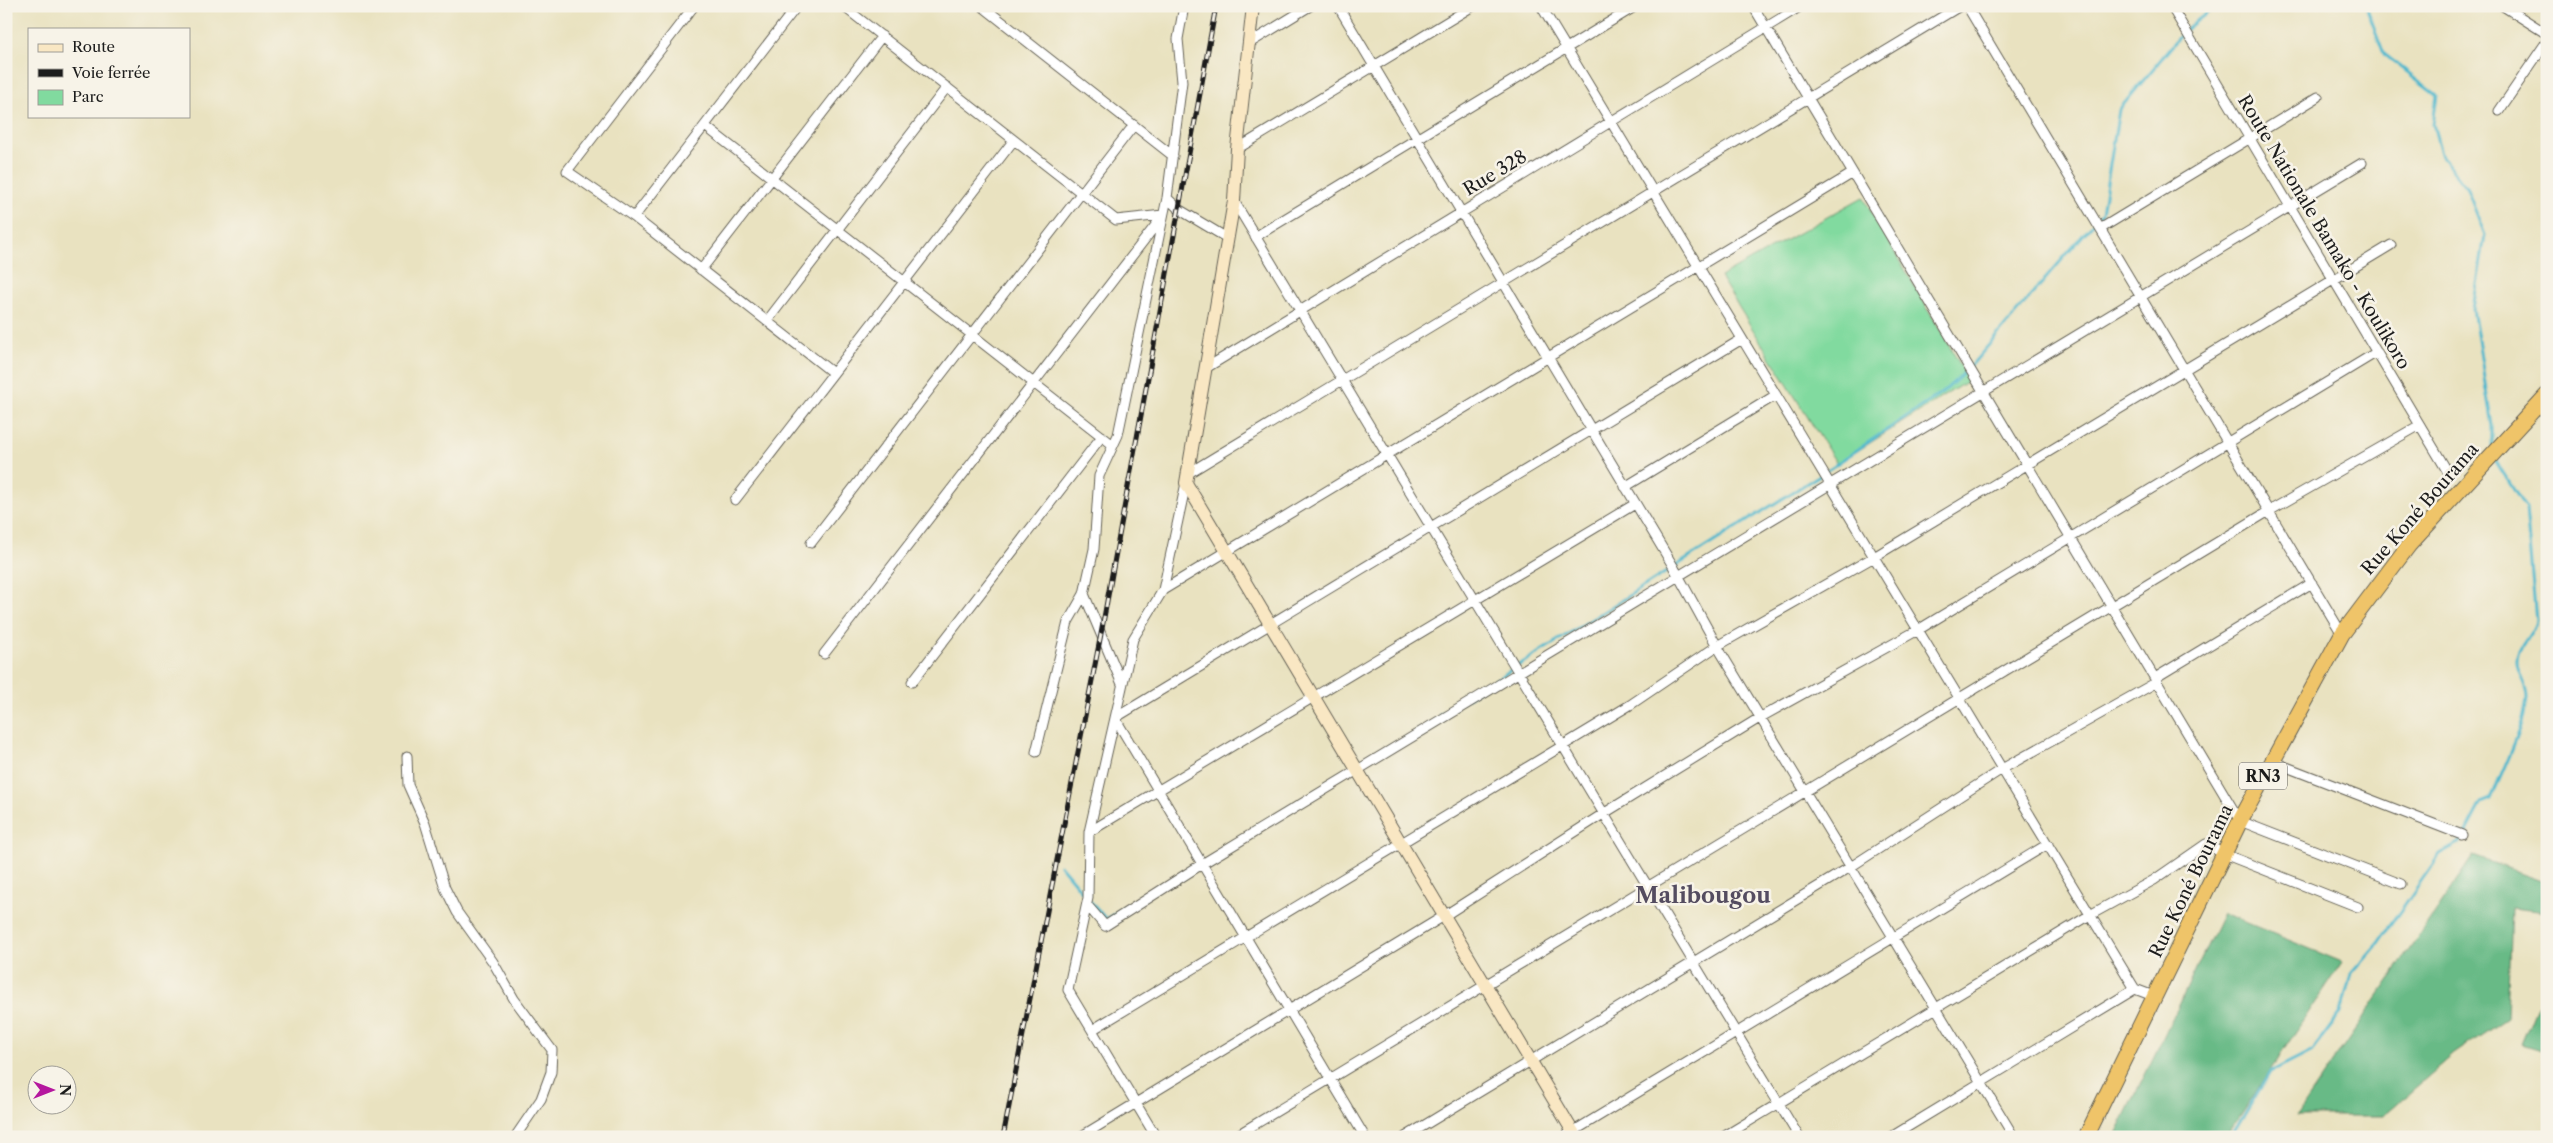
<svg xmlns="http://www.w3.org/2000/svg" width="2553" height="1143" font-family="'Libre Caslon Text',serif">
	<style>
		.green { fill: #81da9f; stroke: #4e7b5e }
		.forest { fill: #68ba86; stroke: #426b51 }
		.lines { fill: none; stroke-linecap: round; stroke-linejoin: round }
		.stream { stroke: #4fb8cd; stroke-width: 3 }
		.street-casing { stroke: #646155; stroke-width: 11 }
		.secondary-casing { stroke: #646155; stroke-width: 14 }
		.highway-casing { stroke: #646155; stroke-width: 17 }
		.street { stroke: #fff; stroke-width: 9 }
		.secondary { stroke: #f9e7c3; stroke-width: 12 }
		.highway { stroke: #efc469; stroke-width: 15 }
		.rail-casing { stroke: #1c1c1c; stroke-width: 5 }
		.rail { stroke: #f7f3e8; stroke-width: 3; stroke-dasharray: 9; stroke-linecap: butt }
		.labels { text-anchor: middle; stroke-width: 5; stroke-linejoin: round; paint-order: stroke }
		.shield { fill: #f7f3e8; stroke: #5e5c59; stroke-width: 1 }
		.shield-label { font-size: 16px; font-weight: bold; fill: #1c1c1c }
		.street-label { font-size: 18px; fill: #1c1c1c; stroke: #f7f3e8 }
		.district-label { font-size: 22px; font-weight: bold; fill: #544c60; stroke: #f7f3e8 }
	</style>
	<rect width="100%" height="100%" fill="#f7f3e8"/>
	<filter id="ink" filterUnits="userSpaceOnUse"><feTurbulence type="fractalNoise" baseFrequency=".02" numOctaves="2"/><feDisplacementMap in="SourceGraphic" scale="10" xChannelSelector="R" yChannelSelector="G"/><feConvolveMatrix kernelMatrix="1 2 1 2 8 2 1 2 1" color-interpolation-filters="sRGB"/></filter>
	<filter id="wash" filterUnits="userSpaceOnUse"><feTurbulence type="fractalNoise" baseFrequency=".0096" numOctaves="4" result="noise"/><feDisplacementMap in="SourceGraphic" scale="20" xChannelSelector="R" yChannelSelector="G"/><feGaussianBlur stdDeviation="1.12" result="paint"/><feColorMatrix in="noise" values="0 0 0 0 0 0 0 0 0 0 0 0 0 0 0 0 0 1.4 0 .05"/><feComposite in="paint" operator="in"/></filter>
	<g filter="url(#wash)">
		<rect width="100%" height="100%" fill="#e9e2c0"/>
		<!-- green -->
		<path class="green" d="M 1863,197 L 1969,380 L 1837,464 L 1720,277 Z"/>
		<!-- forest -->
		<path class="forest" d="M 2473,856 L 2547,882 L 2547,912 L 2511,908 L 2507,1018 L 2454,1054 L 2383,1116 L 2296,1116 Z
			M 2223,913 L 2342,962 L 2226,1137 L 2115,1137 Z
			M 2547,982 L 2547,1052 L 2521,1044 Z"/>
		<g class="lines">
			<!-- stream -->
			<path class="stream" d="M 2366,6 L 2384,54 L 2437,95 L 2433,124 L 2442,157 L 2466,187 L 2485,235 L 2473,309 L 2492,426 L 2492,447
				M 1440,715 L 1823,473 L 1943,392 L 1969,368 L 2102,213 L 2119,110 L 2185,30 L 2216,6
				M 1060,865 L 1085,895
				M 1089,900 L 1106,919 L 1128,906
				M 2231,1137 L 2270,1072 L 2313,1050 L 2341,1013 L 2351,974 L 2378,943 L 2440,854 L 2460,843 L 2481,803 L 2491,799 C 2502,772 2525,727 2527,698 C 2527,682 2513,672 2518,654 C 2521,643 2533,634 2536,621 L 2526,509 L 2495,460"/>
		</g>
	</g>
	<g filter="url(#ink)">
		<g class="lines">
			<defs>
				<path id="street" d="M 694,6 L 567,171 L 634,217 L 833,373
					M 843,6 L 1116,220 L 1163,215
					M 982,6 L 1173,156
					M 1338,6 L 1673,566 L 1717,646 L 2014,1137
					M 1541,6 L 2135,989 L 2156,997
					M 1753,6 L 2240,821 L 2401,884
					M 1967,6 L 2342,634
					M 2171,6 L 2449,474
					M 2503,6 L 2547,34
					M 1248,44 L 1310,6
					M 2499,111 L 2547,41
					M 705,126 L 1113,445
					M 1237,149 L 1473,6
					M 1167,198 L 1180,210 L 1227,238
					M 1234,201 L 1799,1137
					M 634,217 L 797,6
					M 2100,229 L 2318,97
					M 1255,237 L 1636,6
					M 701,270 L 882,36
					M 767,321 L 947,87
					M 1206,368 L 1801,6
					M 1187,474 L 1960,6
					M 1625,487 L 1776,395
					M 735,500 L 1014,140
					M 811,543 L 1134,125
					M 1163,590 L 1853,173
					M 1084,594 L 1122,684
					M 824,654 L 1162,217
					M 2155,678 L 2312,583
					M 912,682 L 1102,436
					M 1036,752 L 1068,622 L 1084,594 L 1094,549 L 1099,476 L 1118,435 L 1167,198 L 1182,82 L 1178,39 L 1184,6
					M 407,756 L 408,785 L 425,823 L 445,888 L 457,912 L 493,962 L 514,999 L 552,1050 L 551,1072 L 541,1099 L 515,1137
					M 2271,761 L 2462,835
					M 1089,832 L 1635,504
					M 1087,905 L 1105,926 L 1202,864 L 2362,163
					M 1092,1030 L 1630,705 L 1717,646 L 1874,557 L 2391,245
					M 1080,1137 L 1444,916 L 1603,814 L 1761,717 L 1918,630 L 2377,352
					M 1156,1137 L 1068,990 L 1088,898 L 1089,832 L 1133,639 L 1163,590 L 1186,483
					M 1234,1137 L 2269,511 L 2420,425
					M 1365,1137 L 1115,718 L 1742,339
					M 1405,1137 L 1852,866 L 2002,769 L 2157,682
					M 1564,1137 L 2048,844
					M 1723,1137 L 2090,915 L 2154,880 L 2206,844 L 2224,854 L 2358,907
					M 1891,1137 L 2135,989"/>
				<path id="secondary" d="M 1253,6 L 1237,149 L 1234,201 L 1186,483 L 1576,1137"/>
				<path id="highway" d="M 2086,1137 L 2240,821 L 2342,634 L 2409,545 L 2547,395"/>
			</defs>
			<!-- street casing -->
			<use href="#street" class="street-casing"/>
			<!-- secondary casing -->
			<use href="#secondary" class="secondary-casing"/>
			<!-- highway casing -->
			<use href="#highway" class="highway-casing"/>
			<!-- street -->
			<use href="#street" class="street"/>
			<!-- secondary -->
			<use href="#secondary" class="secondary"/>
			<!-- highway -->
			<use href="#highway" class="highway"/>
			<defs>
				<path id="rail" d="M 1003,1137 L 1101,634 L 1216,6"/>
			</defs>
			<!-- rail casing -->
			<use href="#rail" class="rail-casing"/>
			<!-- rail -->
			<use href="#rail" class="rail"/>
		</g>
	</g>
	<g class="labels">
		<!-- shield labels -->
		<rect class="shield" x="2239" y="762.5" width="48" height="27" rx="4"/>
		<g class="shield-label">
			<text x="2263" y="782">RN3</text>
		</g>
		<!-- street labels -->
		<g class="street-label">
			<text transform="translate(1495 173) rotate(-31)" y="6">Rue 328</text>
			<text transform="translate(2324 232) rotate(59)" y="6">Route Nationale Bamako - Koulikoro</text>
			<text transform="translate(2420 509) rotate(-49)" y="6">Rue Koné Bourama</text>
			<text transform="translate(2191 881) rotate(-64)" y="6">Rue Koné Bourama</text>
		</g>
		<!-- district labels -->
		<g class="district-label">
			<text x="1703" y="903">Malibougou</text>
		</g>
	</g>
	<!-- margin -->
	<rect width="2553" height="1143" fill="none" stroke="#f7f3e8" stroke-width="25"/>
	<!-- legend -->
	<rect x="28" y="28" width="162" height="90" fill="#f7f3e8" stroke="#9f9d96"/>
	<rect x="38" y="44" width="25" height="8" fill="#f9e7c3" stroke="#9f9d96"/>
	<text x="72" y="52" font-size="15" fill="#1c1c1c">Route</text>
	<rect x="38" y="69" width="25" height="8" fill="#1c1c1c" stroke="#9f9d96"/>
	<text x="72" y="78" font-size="15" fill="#1c1c1c">Voie ferrée</text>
	<rect x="38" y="90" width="25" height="15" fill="#81da9f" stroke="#9f9d96"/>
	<text x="72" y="102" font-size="15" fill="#1c1c1c">Parc</text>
	<!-- north arrow -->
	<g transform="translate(52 1090) rotate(90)"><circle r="24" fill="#f7f3e8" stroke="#9f9d96"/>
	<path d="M0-4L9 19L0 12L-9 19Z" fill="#b5179e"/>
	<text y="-8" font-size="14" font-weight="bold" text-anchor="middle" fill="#1c1c1c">N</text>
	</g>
</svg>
